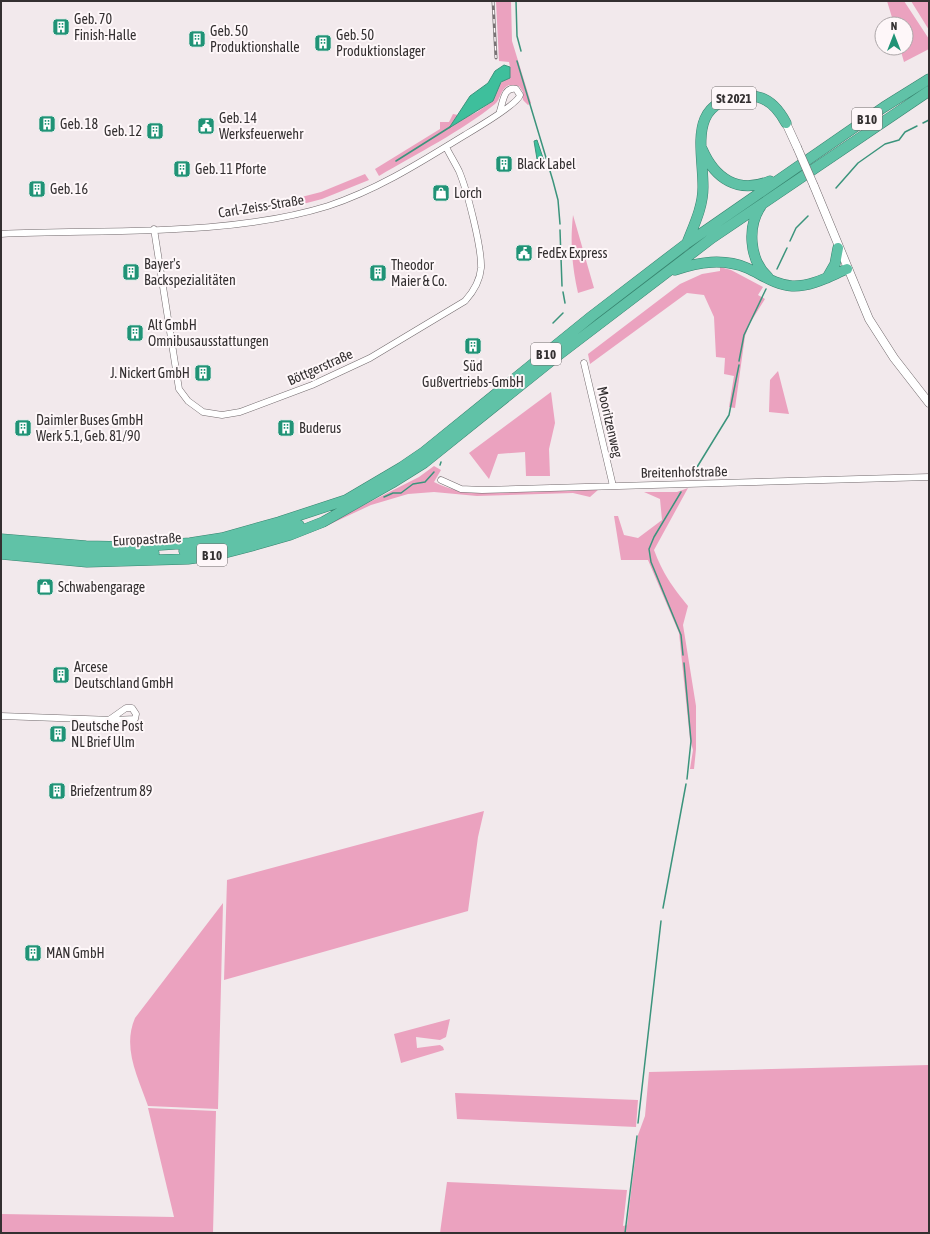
<svg xmlns="http://www.w3.org/2000/svg" width="930" height="1234" font-family="'Asap Condensed',sans-serif">
	<style>
		.green { fill: #eba2bf }
		.water { fill: #3ebf9c; stroke: #3b947c }
		.lines { fill: none; stroke-linecap: round; stroke-linejoin: round }
		.stream { stroke: #3b947c; stroke-width: 1.5 }
		.minor-casing { stroke: #71696c; stroke-width: 7 }
		.secondary-casing { stroke: #71696c; stroke-width: 9 }
		.trunk-casing { stroke: #37846f; stroke-width: 11 }
		.minor { stroke: #fff; stroke-width: 6 }
		.secondary { stroke: #fff; stroke-width: 8 }
		.trunk { stroke: #60c2a7; stroke-width: 10 }
		.rail-casing { stroke: #787274; stroke-width: 3 }
		.rail { stroke: #fef7f9; stroke-width: 1.5; stroke-dasharray: 4.5; stroke-linecap: butt }
		.secondary-bridge-casing { stroke: #71696c; stroke-width: 9; stroke-linecap: butt }
		.secondary-bridge { stroke: #fff; stroke-width: 8 }
		.labels { text-anchor: middle; stroke-width: 4; stroke-linejoin: round; paint-order: stroke }
		.shield { fill: #fef7f9; stroke: #716c6d; stroke-width: 1 }
		.shield-label { font-size: 13px; font-weight: bold; fill: #343031 }
		.poi-label { font-size: 14px; fill: #343031; stroke: #fef7f9; text-anchor: start }
		.street-label { font-size: 14px; fill: #343031; stroke: #fef7f9 }
	</style>
	<rect width="100%" height="100%" fill="#f2e9ec"/>
	<!-- green -->
	<path class="green" d="M 496,1 L 511,1 L 512,41 L 531,103 L 528,105 L 523,100 L 523,92 L 519,86 L 509,85 C 500,89 501,99 495,104 C 462,131 416,154 379,176 L 375,169 L 440,129 L 440,122 L 449,122 L 453,114 L 458,115 L 452,124 L 477,112 L 493,101 L 498,86 L 504,80 L 510,67 L 509,62 L 499,61 Z
		M 887,1 L 904,1 L 929,39 L 929,49 L 904,62 L 900,48 L 906,48 L 906,24 L 894,24 Z
		M 911,1 L 929,1 L 929,30 Z
		M 365,174 L 369,180 L 322,199 L 280,210 L 278,203 L 321,192 Z
		M 573,215 L 594,288 L 578,293 C 572,266 570,243 573,215 Z
		M 720,267 L 731,270 L 763,287 L 758,295 L 765,299 L 750,323 L 745,336 L 735,408 L 729,407 L 734,376 L 724,374 L 725,358 L 716,357 L 714,317 L 704,295 L 687,293 L 590,364 L 588,354 L 680,284 L 702,274 L 720,271 Z
		M 778,371 L 789,414 L 769,412 L 770,380 Z
		M 551,392 L 555,423 L 549,449 L 550,476 L 526,476 L 525,452 L 498,454 L 489,479 L 469,453 Z
		M 434,466 L 441,470 L 434,482 C 448,489 461,492 477,493 L 599,489 L 590,497 L 573,493 L 477,496 L 434,492 L 408,494 L 371,505 L 324,527 L 277,544 L 230,556 L 348,513 L 419,477 Z
		M 688,488 L 654,550 C 663,574 672,586 688,606 L 683,625 L 696,706 L 696,749 L 694,769 L 690,769 L 693,750 L 690,739 L 679,633 L 648,560 L 621,560 L 614,516 L 618,516 L 624,535 L 638,538 L 662,520 L 660,499 L 644,492 L 677,492 Z
		M 484,811 L 478,837 L 468,911 L 224,980 L 227,880 Z
		M 223,903 L 218,1109 L 148,1106 C 138,1077 122,1048 135,1018 Z
		M 450,1019 L 446,1037 L 440,1040 L 416,1037 L 417,1048 L 440,1045 L 443,1047 L 444,1050 L 401,1063 L 394,1034 Z
		M 929,1065 L 929,1233 L 440,1233 L 447,1182 L 627,1190 L 623,1226 L 627,1225 L 638,1135 L 645,1116 L 649,1072 Z
		M 455,1093 L 638,1100 L 636,1127 L 457,1119 Z
		M 148,1108 L 216,1111 L 213,1233 L 1,1233 L 1,1214 L 174,1217 Z"/>
	<!-- water -->
	<path class="water" d="M 504,65 L 510,67 L 510,78 L 501,82 L 493,101 L 449,128 L 470,96 L 488,83 L 495,71 Z
		M 537,140 L 544,161 L 540,162 L 537,159 L 534,141 Z"/>
	<g class="lines">
		<!-- stream -->
		<path class="stream" d="M 516,1 L 517,36 L 521,51
			M 517,61 L 553,181 L 558,200 L 560,224
			M 923,123 L 929,120
			M 396,161 L 450,127
			M 836,188 L 858,163 L 885,144 L 899,140 L 905,132 L 917,126
			M 560,230 L 562,286
			M 790,241 L 796,228 L 808,216
			M 777,269 L 787,248
			M 563,292 L 565,303
			M 553,323 L 563,313
			M 739,361 L 744,335 L 766,289
			M 440,465 L 441,462
			M 694,472 L 729,415 L 739,365
			M 681,492 L 654,537 L 649,549 L 651,562 L 681,635 L 683,655
			M 384,497 L 393,493 L 401,493 L 413,484 L 425,482 L 434,472
			M 684,663 L 691,741 L 687,779
			M 663,908 L 686,784
			M 638,1123 L 661,921
			M 625,1233 L 637,1136"/>
		<defs>
			<path id="minor" d="M 154,229 L 179,389 L 188,401 L 203,412 L 222,415 L 240,412 L 312,385 L 370,358 L 465,301 C 474,291 480,281 481,268 C 482,248 467,190 459,171 C 455,163 450,155 446,147
				M 1,234 C 105,229 228,237 328,206 C 377,190 421,162 465,135 C 475,129 518,104 520,95 L 516,89 C 504,86 503,102 500,111
				M 584,363 L 613,486
				M 441,480 L 461,489 L 482,490 L 929,477
				M 1,716 L 113,720 L 135,719 L 136,714 L 132,708 L 126,708 L 109,720"/>
			<path id="secondary" d="M 786,123 L 797,147
				M 814,186 L 869,319 L 894,358 L 929,403"/>
			<path id="trunk" d="M 702,149 C 715,179 738,194 770,181
				M 761,206 C 747,226 749,260 768,277
				M 687,243 C 694,225 703,207 703,187 C 703,147 686,99 748,96 C 766,95 778,108 786,123
				M 675,270 C 699,262 723,258 747,268 C 761,274 775,285 792,286 C 811,287 830,276 847,269
				M 827,278 L 835,264 L 838,248
				M 1,539 L 86,546 L 132,547 L 190,543 L 222,538 L 279,522 L 346,500 L 402,467 L 424,452 L 592,316 L 686,244 L 884,107 L 929,79
				M 1,546 L 101,555 L 154,553
				M 184,551 L 251,539 L 299,525
				M 1,554 L 87,562 L 188,559 L 217,555 L 255,545 L 290,535 L 323,522 L 392,483 L 424,463 L 556,357 L 712,238 L 929,91"/>
		</defs>
		<!-- minor casing -->
		<use href="#minor" class="minor-casing"/>
		<!-- secondary casing -->
		<use href="#secondary" class="secondary-casing"/>
		<!-- trunk casing -->
		<use href="#trunk" class="trunk-casing"/>
		<!-- minor -->
		<use href="#minor" class="minor"/>
		<!-- secondary -->
		<use href="#secondary" class="secondary"/>
		<!-- trunk -->
		<use href="#trunk" class="trunk"/>
		<defs>
			<path id="rail" d="M 493,1 L 496,58"/>
		</defs>
		<!-- rail casing -->
		<use href="#rail" class="rail-casing"/>
		<!-- rail -->
		<use href="#rail" class="rail"/>
		<defs>
			<path id="secondary-bridge" d="M 797,147 L 814,186"/>
		</defs>
		<!-- secondary-bridge casing -->
		<use href="#secondary-bridge" class="secondary-bridge-casing"/>
		<!-- secondary-bridge -->
		<use href="#secondary-bridge" class="secondary-bridge"/>
	</g>
	<!-- icons -->
	<defs>
		<symbol id="building-square" viewBox="-11 -11 22 22"><rect x="-9" y="-9" width="18" height="18" rx="4" fill="#209376" stroke="#fef7f9"/><path d="M-4-6H4V6H1V3H-1V6H-4ZM-2.5-4.3h1.7v1.8h-1.7ZM.8-4.3h1.7v1.8H.8ZM-2.5-1h1.7V.8h-1.7ZM.8-1h1.7V.8H.8Z" fill="#fff"/></symbol>
		<symbol id="civic-square" viewBox="-11 -11 22 22"><rect x="-9" y="-9" width="18" height="18" rx="4" fill="#209376" stroke="#fef7f9"/><path d="M-.6-6.5H3V-4.5H.6V-3L4-1V1h2V6H-6V1h2V-1L-.6-3ZM-1.2 2.5V6h2.4V2.5Z" fill="#fff"/></symbol>
		<symbol id="shop-square" viewBox="-11 -11 22 22"><rect x="-9" y="-9" width="18" height="18" rx="4" fill="#209376" stroke="#fef7f9"/><path d="M-5-2.5h2.3a2.7 3.5 0 0 1 5.4 0H5L5.5 6h-11ZM-1.5-2.5h3a1.5 2.3 0 0 0-3 0Z" fill="#fff"/></symbol>
	</defs>
	<g fill-rule="evenodd">
		<use href="#building-square" x="51" y="17" width="20" height="20"/>
		<use href="#building-square" x="187" y="29" width="20" height="20"/>
		<use href="#building-square" x="313" y="33" width="20" height="20"/>
		<use href="#building-square" x="37" y="114" width="20" height="20"/>
		<use href="#civic-square" x="196" y="116" width="20" height="20"/>
		<use href="#building-square" x="145" y="121" width="20" height="20"/>
		<use href="#building-square" x="494" y="154" width="20" height="20"/>
		<use href="#building-square" x="172" y="159" width="20" height="20"/>
		<use href="#building-square" x="27" y="179" width="20" height="20"/>
		<use href="#shop-square" x="431" y="183" width="20" height="20"/>
		<use href="#civic-square" x="514" y="243" width="20" height="20"/>
		<use href="#building-square" x="121" y="262" width="20" height="20"/>
		<use href="#building-square" x="368" y="263" width="20" height="20"/>
		<use href="#building-square" x="125" y="323" width="20" height="20"/>
		<use href="#building-square" x="463" y="336" width="20" height="20"/>
		<use href="#building-square" x="193" y="363" width="20" height="20"/>
		<use href="#building-square" x="13" y="418" width="20" height="20"/>
		<use href="#building-square" x="276" y="418" width="20" height="20"/>
		<use href="#shop-square" x="35" y="577" width="20" height="20"/>
		<use href="#building-square" x="51" y="665" width="20" height="20"/>
		<use href="#building-square" x="48" y="724" width="20" height="20"/>
		<use href="#building-square" x="47" y="781" width="20" height="20"/>
		<use href="#building-square" x="23" y="943" width="20" height="20"/>
	</g>
	<g class="labels">
		<!-- shield labels -->
		<g class="shield">
			<rect x="712" y="87" width="44" height="22" rx="3"/>
			<rect x="852" y="108" width="30" height="22" rx="3"/>
			<rect x="531" y="343" width="30" height="22" rx="3"/>
			<rect x="197" y="544" width="30" height="22" rx="3"/>
		</g>
		<g class="shield-label">
			<text x="734" y="103">St 2021</text>
			<text x="867" y="124">B 10</text>
			<text x="546" y="359">B 10</text>
			<text x="212" y="560">B 10</text>
		</g>
		<!-- poi labels -->
		<g class="poi-label">
			<text x="74" y="24">Geb. 70<tspan x="74" dy="16">Finish-Halle</tspan></text>
			<text x="210" y="36">Geb. 50<tspan x="210" dy="16">Produktionshalle</tspan></text>
			<text x="336" y="40">Geb. 50<tspan x="336" dy="16">Produktionslager</tspan></text>
			<text x="219" y="123">Geb. 14<tspan x="219" dy="16">Werksfeuerwehr</tspan></text>
			<text x="60" y="129">Geb. 18</text>
			<text x="142" y="136" text-anchor="end">Geb. 12</text>
			<text x="517" y="169">Black Label</text>
			<text x="195" y="174">Geb. 11 Pforte</text>
			<text x="50" y="194">Geb. 16</text>
			<text x="454" y="198">Lorch</text>
			<text x="537" y="258">FedEx Express</text>
			<text x="144" y="269">Bayer's<tspan x="144" dy="16">Backspezialitäten</tspan></text>
			<text x="391" y="270">Theodor<tspan x="391" dy="16">Maier &amp; Co.</tspan></text>
			<text x="148" y="330">Alt GmbH<tspan x="148" dy="16">Omnibusausstattungen</tspan></text>
			<text x="473" y="371" text-anchor="middle">Süd<tspan x="473" dy="16">Gußvertriebs-GmbH</tspan></text>
			<text x="190" y="378" text-anchor="end">J. Nickert GmbH</text>
			<text x="36" y="425">Daimler Buses GmbH<tspan x="36" dy="16">Werk 5.1, Geb. 81/90</tspan></text>
			<text x="299" y="433">Buderus</text>
			<text x="58" y="592">Schwabengarage</text>
			<text x="74" y="672">Arcese<tspan x="74" dy="16">Deutschland GmbH</tspan></text>
			<text x="71" y="731">Deutsche Post<tspan x="71" dy="16">NL Brief Ulm</tspan></text>
			<text x="70" y="796">Briefzentrum 89</text>
			<text x="46" y="958">MAN GmbH</text>
		</g>
		<!-- street labels -->
		<g class="street-label">
			<text transform="translate(261 206) rotate(-9)" y="5">Carl-Zeiss-Straße</text>
			<text transform="translate(320 367) rotate(-24)" y="5">Böttgerstraße</text>
			<text transform="translate(610 422) rotate(77)" y="5">Mooritzenweg</text>
			<text transform="translate(684 472) rotate(-1)" y="5">Breitenhofstraße</text>
			<text transform="translate(147 539) rotate(-3)" y="5">Europastraße</text>
		</g>
	</g>
	<!-- border -->
	<rect width="930" height="1234" fill="none" stroke="#343031" stroke-width="4"/>
	<!-- north arrow -->
	<g transform="translate(894 36)"><circle r="19" fill="#fef7f9" stroke="#ada7a9"/>
	<path d="M0-3L7 15L0 10L-7 15Z" fill="#209376"/>
	<text y="-6" font-size="11" font-weight="bold" text-anchor="middle" fill="#343031">N</text>
	</g>
</svg>
